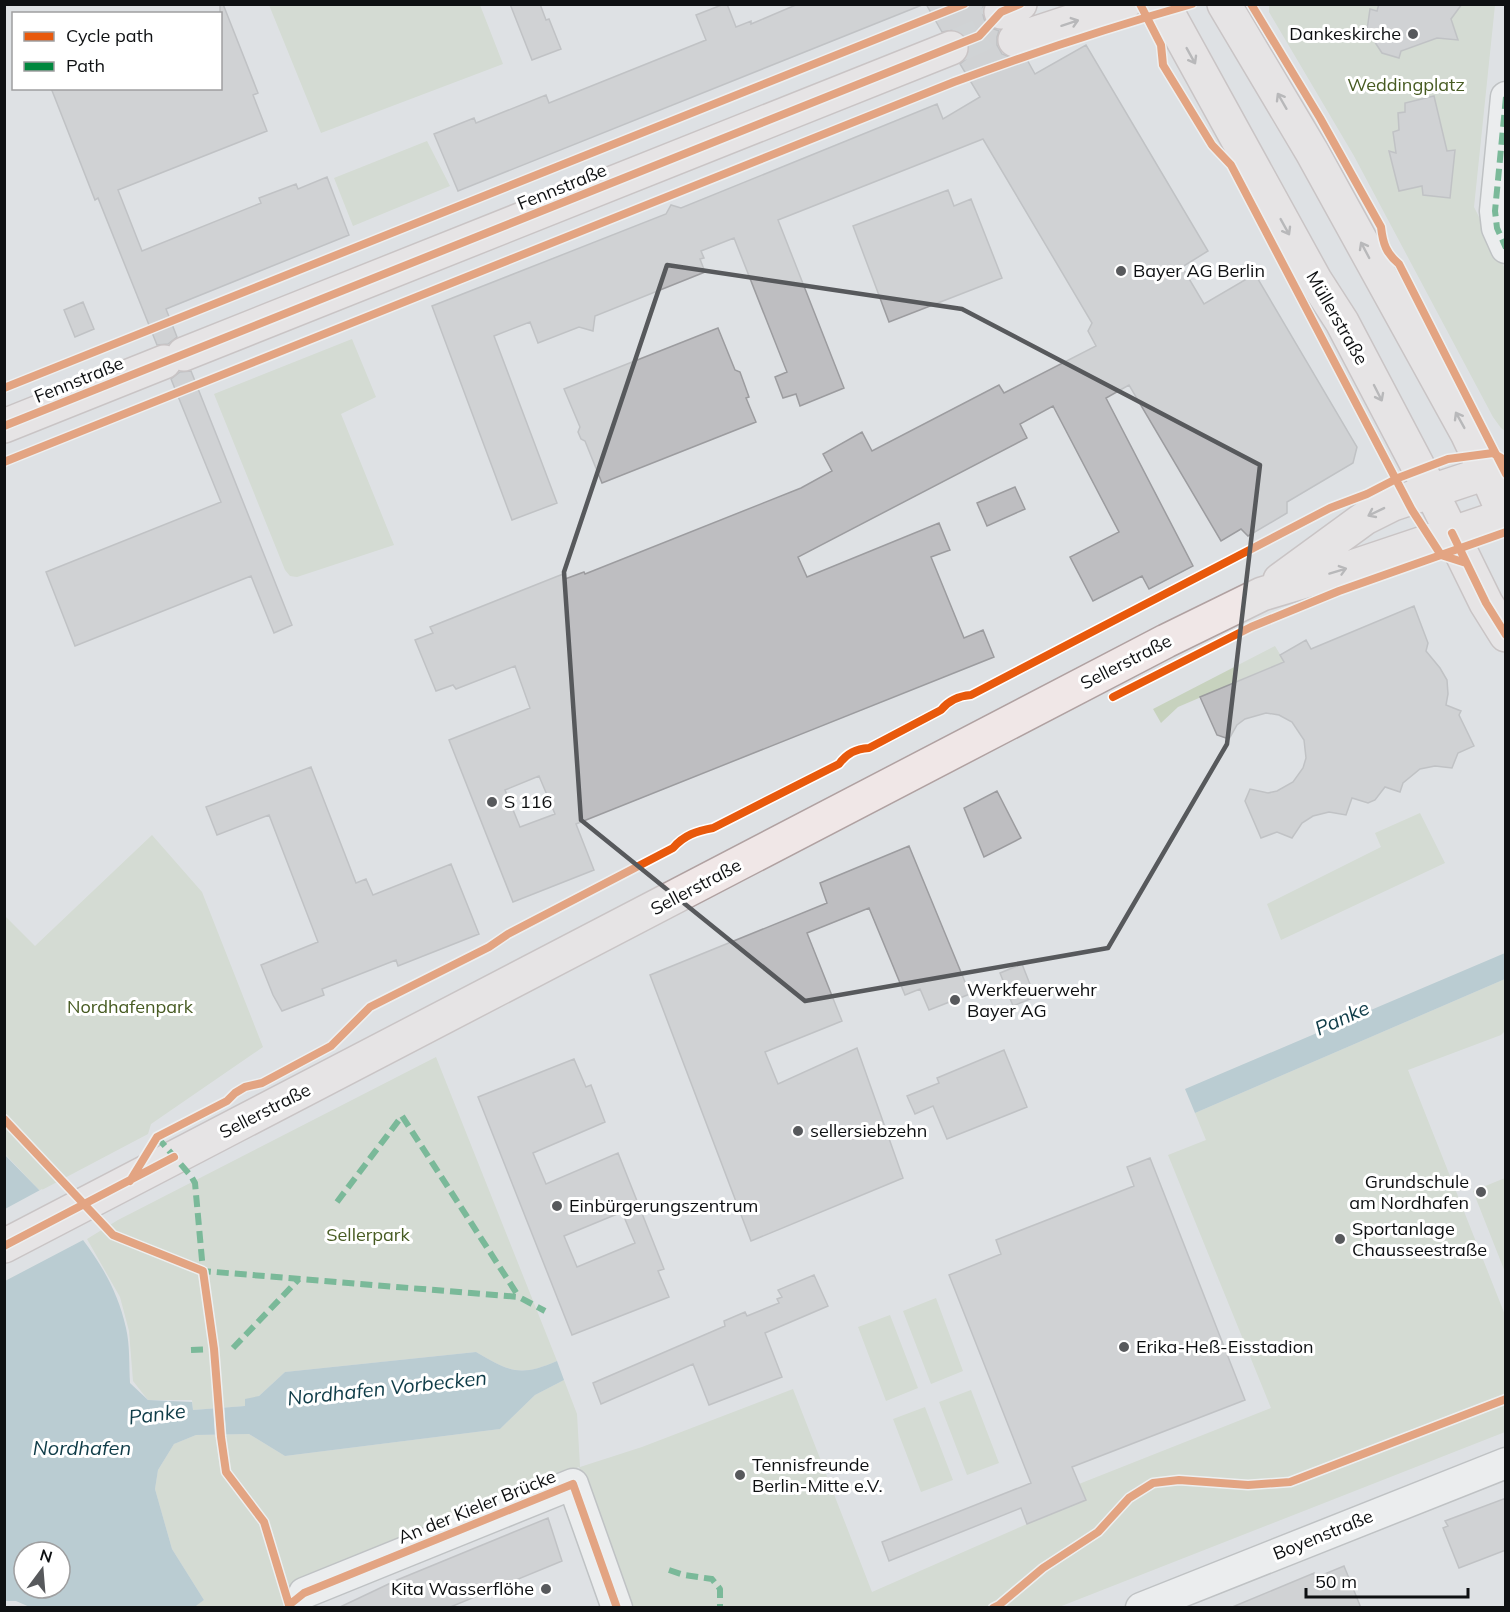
<svg xmlns="http://www.w3.org/2000/svg" width="1510" height="1612" font-family="Mulish,sans-serif">
	<style>
		.green { fill: #c7d2be }
		.water { fill: #8eb1bc; fill-rule: evenodd }
		.pier { fill: #dee1e4 }
		.building { fill: #bebec1; stroke: #9c9c9f; stroke-width: 1.5; fill-rule: evenodd }
		.lines { fill: none; stroke-linecap: round; stroke-linejoin: round }
		.major-tunnel { stroke: #bfc2c4; stroke-width: 33; stroke-dasharray: 33 16; stroke-linecap: butt }
		.minor-casing { stroke: #999b9d; stroke-width: 33 }
		.major-casing { stroke: #b0a1a1; stroke-width: 36 }
		.minor { stroke: #fafafb; stroke-width: 30 }
		.major { stroke: #f0e7e7; stroke-width: 33 }
		.quiet { stroke: #00873e; stroke-width: 6; stroke-dasharray: 12 6; stroke-linecap: butt }
		.cycleway-casing { stroke: #fff; stroke-width: 11 }
		.cycleway { stroke: #e8590c; stroke-width: 8 }
		.oneway { stroke: #8a8687 }
		.marked { fill: none; stroke: #57595c; stroke-width: 4.5; stroke-linejoin: round }
		.poi-dot { fill: #57595c; stroke: #fff; stroke-width: 2 }
		.labels { text-anchor: middle; stroke-width: 6; stroke-linejoin: round; paint-order: stroke }
		.poi-label { font-size: 18px; fill: #0e1012; stroke: #fff; text-anchor: start }
		.park-label { font-size: 18px; fill: #475b22; stroke: #fff }
		.street-label { font-size: 18px; fill: #0e1012; stroke: #fff }
		.water-label { font-size: 20px; font-style: italic; fill: #0f3c48; stroke: #fff }
	</style>
	<rect width="100%" height="100%" fill="#dee1e4"/>
	<!-- green -->
	<path class="green" d="M 1269,4 L 1495,5 L 1474,207 L 1505,269 L 1505,431 L 1501,428 L 1493,417 L 1354,156 L 1269,12 Z
		M 269,5 L 480,5 L 503,64 L 321,133 Z
		M 427,141 L 450,186 L 353,226 L 334,178 Z
		M 352,339 L 376,397 L 341,414 L 394,545 L 297,577 L 290,576 L 285,570 L 214,394 Z
		M 1275,646 L 1287,666 L 1284,667 L 1281,663 L 1178,707 L 1161,723 L 1153,709 Z
		M 1420,813 L 1445,863 L 1281,940 L 1267,904 L 1381,847 L 1375,833 Z
		M 152,835 L 202,892 L 263,1047 L 151,1124 L 148,1134 L 40,1191 L 5,1154 L 4,915 L 35,946 Z
		M 1505,979 L 1505,1031 L 1501,1035 L 1408,1070 L 1505,1315 L 1505,1432 L 1059,1607 L 630,1607 L 579,1467 L 293,1586 L 299,1607 L 193,1607 L 204,1600 L 172,1549 L 155,1489 L 158,1470 L 174,1444 L 196,1435 L 249,1434 L 285,1456 L 500,1429 L 535,1395 L 564,1380 L 577,1414 L 580,1467 L 642,1447 L 793,1389 L 872,1592 L 1027,1524 L 1085,1500 L 1079,1484 L 1271,1408 L 1168,1155 L 1206,1140 L 1195,1113 Z
		M 436,1057 L 557,1361 C 520,1377 510,1372 476,1352 L 285,1372 L 259,1396 L 245,1406 L 193,1410 L 192,1400 L 148,1400 L 133,1381 L 129,1331 L 120,1297 L 87,1239 L 118,1220 Z
		M 1505,1178 L 1505,1272 L 1473,1191 Z
		M 936,1298 L 963,1371 L 931,1384 L 903,1311 Z
		M 890,1315 L 918,1388 L 886,1401 L 858,1327 Z
		M 971,1390 L 999,1463 L 967,1475 L 939,1402 Z
		M 925,1407 L 953,1480 L 921,1492 L 893,1419 Z"/>
	<!-- water -->
	<path class="water" d="M 1505,953 L 1505,979 L 1195,1113 L 1185,1089 Z
		M 4,1154 C 54,1206 110,1255 126,1328 C 130,1345 129,1365 130,1383 L 148,1400 L 192,1402 L 193,1410 L 245,1406 L 245,1399 L 259,1396 L 285,1372 L 476,1352 C 510,1372 520,1377 557,1361 L 564,1380 L 535,1395 L 500,1429 L 285,1456 L 249,1434 L 196,1435 L 174,1444 L 158,1470 L 155,1489 L 172,1549 L 204,1600 L 193,1608 L 32,1608 L 16,1601 L 5,1601 ZM 24,1552 L 60,1552 L 60,1588 L 24,1588 Z"/>
	<!-- pier -->
	<path class="pier" d="M 42,1189 L 87,1238 L 5,1281 L 5,1209 Z
		M 224,1405 L 226,1436 L 215,1437 L 213,1406 Z"/>
	<!-- building -->
	<path class="building" d="M 220,4 L 223,4 L 258,93 L 253,95 L 267,131 L 118,190 L 142,251 L 261,203 L 259,198 L 296,184 L 298,189 L 327,177 L 349,235 L 166,309 L 177,337 L 168,344 L 157,345 L 98,198 L 95,200 L 51,88 L 220,88 Z
		M 510,4 L 540,4 L 546,20 L 549,19 L 561,49 L 532,60 Z
		M 724,4 L 727,4 L 736,27 L 751,21 L 751,24 L 798,4 L 922,5 L 458,191 L 434,134 L 474,118 L 476,123 L 546,95 L 549,103 L 706,40 L 696,15 Z
		M 926,4 L 984,4 L 982,10 L 984,19 L 989,27 L 999,31 L 997,37 L 997,45 L 1002,54 L 1012,58 L 1025,56 L 1035,74 L 1086,45 L 1208,251 L 1182,267 L 1204,304 L 1255,274 L 1357,447 L 1353,463 L 1287,502 L 1287,513 L 1248,536 L 1241,529 L 1221,541 L 1129,385 L 1106,398 L 1193,566 L 1149,589 L 1142,576 L 1093,601 L 1070,557 L 1119,532 L 1053,406 L 1020,424 L 1027,438 L 798,557 L 807,577 L 939,523 L 950,550 L 931,557 L 964,638 L 983,630 L 994,657 L 576,824 L 594,870 L 513,902 L 449,740 L 530,708 L 515,666 L 456,689 L 453,685 L 436,691 L 415,640 L 433,633 L 430,627 L 563,574 L 565,579 L 584,572 L 585,574 L 801,488 L 832,471 L 823,454 L 862,432 L 872,451 L 999,385 L 1004,393 L 1096,346 L 1088,331 L 1092,323 L 983,139 L 778,220 L 844,388 L 800,406 L 796,394 L 783,398 L 775,377 L 787,372 L 734,238 L 701,251 L 704,258 L 700,259 L 705,272 L 595,316 L 593,331 L 579,327 L 538,343 L 530,322 L 494,336 L 557,503 L 512,520 L 432,306 L 666,214 L 671,205 L 681,208 L 937,104 L 943,119 L 980,97 L 960,64 L 966,59 L 969,51 L 968,41 L 963,34 L 954,30 L 942,32 ZM 539,776 L 555,814 L 520,827 L 505,790 Z
		M 1379,4 L 1462,4 L 1451,19 L 1458,40 L 1437,38 L 1401,51 L 1399,58 L 1382,53 L 1367,30 L 1370,9 L 1377,11 Z
		M 1434,96 L 1447,151 L 1455,150 L 1450,198 L 1423,195 L 1422,186 L 1399,191 L 1389,151 L 1396,153 L 1393,132 L 1399,130 L 1398,113 L 1405,112 L 1405,103 Z
		M 948,190 L 954,206 L 971,199 L 1002,278 L 889,322 L 853,226 Z
		M 83,302 L 94,329 L 75,337 L 64,310 Z
		M 718,328 L 735,370 L 740,372 L 749,397 L 746,398 L 756,422 L 602,483 L 585,441 L 581,439 L 578,432 L 580,427 L 564,389 Z
		M 191,371 L 292,625 L 274,633 L 251,576 L 75,646 L 46,572 L 221,502 L 171,379 L 180,372 Z
		M 1015,487 L 1025,509 L 987,526 L 977,503 Z
		M 1414,606 L 1428,643 L 1426,651 L 1440,668 L 1447,680 L 1448,694 L 1446,705 L 1461,711 L 1459,715 L 1474,746 L 1458,753 L 1452,768 L 1435,766 L 1420,769 L 1403,783 L 1400,792 L 1385,787 L 1375,800 L 1368,803 L 1352,798 L 1346,815 L 1329,812 L 1313,816 L 1302,823 L 1292,838 L 1277,832 L 1261,838 L 1245,801 L 1250,789 L 1268,793 L 1277,791 L 1293,782 L 1303,768 L 1306,758 L 1304,740 L 1292,722 L 1279,715 L 1266,713 L 1245,719 L 1237,725 L 1229,739 L 1217,735 L 1200,697 L 1284,662 L 1280,655 L 1306,640 L 1311,649 Z
		M 311,767 L 356,883 L 366,879 L 373,895 L 451,864 L 479,934 L 398,966 L 396,960 L 322,989 L 324,995 L 282,1011 L 273,995 L 261,965 L 318,942 L 269,815 L 217,835 L 206,807 Z
		M 997,791 L 1021,838 L 984,857 L 964,808 Z
		M 909,846 L 970,994 L 929,1010 L 920,989 L 905,995 L 869,908 L 807,933 L 842,1021 L 765,1052 L 778,1084 L 857,1048 L 903,1178 L 751,1241 L 650,975 L 827,903 L 820,883 Z
		M 1022,964 L 1035,997 L 1013,1006 L 1000,973 Z
		M 1004,1050 L 1027,1107 L 947,1139 L 933,1106 L 915,1114 L 907,1096 L 939,1083 L 937,1078 Z
		M 574,1059 L 586,1087 L 591,1085 L 605,1122 L 533,1153 L 546,1184 L 618,1153 L 664,1269 L 658,1271 L 669,1297 L 572,1335 L 478,1097 ZM 622,1212 L 635,1243 L 577,1267 L 564,1236 Z
		M 1150,1158 L 1245,1400 L 1072,1467 L 1086,1500 L 1027,1524 L 1021,1508 L 889,1561 L 882,1542 L 1031,1483 L 949,1275 L 1001,1254 L 996,1240 L 1134,1186 L 1127,1167 Z
		M 814,1275 L 828,1306 L 765,1333 L 782,1377 L 709,1405 L 693,1364 L 601,1404 L 593,1383 L 725,1326 L 724,1321 L 745,1312 L 747,1316 L 779,1303 L 777,1299 L 782,1297 L 778,1290 Z
		M 1506,1498 L 1506,1550 L 1459,1568 L 1443,1528 L 1448,1526 L 1445,1521 Z
		M 548,1518 L 562,1561 L 448,1608 L 338,1608 L 397,1580 Z
		M 1344,1566 L 1361,1608 L 1230,1608 L 1314,1573 L 1315,1578 Z"/>
	<g class="lines">
		<!-- major-tunnel -->
		<path class="major-tunnel" d="M 951,48 L 979,36 L 1001,12"/>
		<defs>
			<path id="minor" d="M 1506,97 L 1495,211 L 1497,228 L 1506,248
				M 304,1593 L 573,1484 L 617,1608
				M 1141,1608 L 1506,1463"/>
			<path id="major" d="M 1163,4 L 1315,280 L 1342,322 L 1431,491 L 1486,603 L 1506,635
				M 1224,4 L 1312,152 L 1467,433 L 1486,473 L 1506,519
				M 1001,12 L 1020,4
				M 1015,40 L 1124,4
				M 184,354 L 951,48
				M 4,426 L 164,362
				M 1280,580 L 1365,518 L 1393,504 L 1486,473
				M 4,1246 L 1166,641 L 1262,594 L 1349,568 L 1504,516"/>
		</defs>
		<!-- minor casing -->
		<use href="#minor" class="minor-casing"/>
		<!-- major casing -->
		<use href="#major" class="major-casing"/>
		<!-- minor -->
		<use href="#minor" class="minor"/>
		<!-- major -->
		<use href="#major" class="major"/>
		<!-- quiet -->
		<path class="quiet" d="M 1506,97 L 1495,211 L 1497,228 L 1506,248
			M 157,1137 L 191,1176 L 195,1183 L 203,1271 L 519,1297 L 545,1311
			M 337,1202 L 402,1116 L 519,1297
			M 233,1348 L 299,1279
			M 191,1350 L 214,1349
			M 669,1570 L 684,1575 L 712,1579 L 720,1589 L 720,1608"/>
		<defs>
			<path id="cycleway" d="M 1140,4 L 1161,45 L 1163,65 L 1212,145 L 1231,165 L 1412,510 L 1441,555 L 1466,563
				M 1251,4 L 1320,118 L 1381,227 C 1383,244 1386,253 1399,264 L 1506,474
				M 4,388 L 964,4
				M 4,426 L 979,36 L 1001,12 L 1020,4
				M 4,462 L 954,82 C 1032,53 1111,27 1192,4
				M 1452,533 L 1486,603 L 1506,635
				M 1113,697 L 1251,627 L 1339,591 L 1506,532
				M 4,1119 L 113,1235 L 203,1271 L 214,1349 L 221,1437 L 226,1472 L 264,1522 L 290,1608
				M 130,1181 L 157,1137 L 227,1101 L 235,1093 L 245,1087 L 262,1083 L 331,1046 L 370,1007 L 489,947 L 508,934 L 673,848 C 684,835 697,831 713,828 L 839,764 C 847,753 856,749 869,748 L 941,710 C 949,700 958,696 971,695 L 1330,508 L 1367,494 L 1398,478 L 1448,459 L 1493,453 L 1506,461
				M 4,1246 L 174,1157
				M 289,1605 L 304,1593 L 573,1484 L 617,1608
				M 993,1608 L 999,1605 L 1043,1568 L 1098,1532 L 1129,1498 L 1153,1483 L 1179,1480 L 1248,1485 L 1290,1482 L 1506,1399"/>
		</defs>
		<!-- cycleway casing -->
		<use href="#cycleway" class="cycleway-casing"/>
		<!-- cycleway -->
		<use href="#cycleway" class="cycleway"/>
	</g>
	<!-- one-way arrows -->
	<defs><path id="oneway-shaft" d="M-6 0H5M1.5-3L5.5 0L1.5 3" fill="none" stroke-width="1.6" stroke-linecap="round" stroke-linejoin="round" transform="scale(1.5)"/></defs>
	<g class="oneway">
		<use href="#oneway-shaft" transform="translate(1070 23) rotate(-18)"/>
		<use href="#oneway-shaft" transform="translate(1191 56) rotate(61)"/>
		<use href="#oneway-shaft" transform="translate(1282 101) rotate(-120)"/>
		<use href="#oneway-shaft" transform="translate(1285 227) rotate(61)"/>
		<use href="#oneway-shaft" transform="translate(1365 250) rotate(-118)"/>
		<use href="#oneway-shaft" transform="translate(1378 393) rotate(63)"/>
		<use href="#oneway-shaft" transform="translate(1460 420) rotate(-119)"/>
		<use href="#oneway-shaft" transform="translate(1376 512) rotate(154)"/>
		<use href="#oneway-shaft" transform="translate(1338 571) rotate(-17)"/>
	</g>
	<!-- marked area -->
	<path d="M0 0H1510V1612H0ZM 667,265 L 962,309 L 1260,465 L 1227,744 L 1108,948 L 805,1001 L 581,820 L 564,572 Z" fill="#dee1e4" fill-opacity=".55" fill-rule="evenodd"/>
	<path class="marked" d="M 667,265 L 962,309 L 1260,465 L 1227,744 L 1108,948 L 805,1001 L 581,820 L 564,572 Z"/>
	<!-- markers -->
	<g class="poi-dot">
		<circle cx="1413" cy="34" r="6"/>
		<circle cx="1121" cy="271" r="6"/>
		<circle cx="492" cy="802" r="6"/>
		<circle cx="955" cy="1000" r="6"/>
		<circle cx="798" cy="1131" r="6"/>
		<circle cx="1481" cy="1192" r="6"/>
		<circle cx="557" cy="1206" r="6"/>
		<circle cx="1340" cy="1239" r="6"/>
		<circle cx="1124" cy="1347" r="6"/>
		<circle cx="740" cy="1475" r="6"/>
		<circle cx="546" cy="1589" r="6"/>
	</g>
	<g class="labels">
		<!-- poi labels -->
		<g class="poi-label">
			<text x="1401" y="40" text-anchor="end">Dankeskirche</text>
			<text x="1133" y="277">Bayer AG Berlin</text>
			<text x="504" y="808">S 116</text>
			<text x="967" y="996">Werkfeuerwehr<tspan x="967" dy="21">Bayer AG</tspan></text>
			<text x="810" y="1137">sellersiebzehn</text>
			<text x="1469" y="1188" text-anchor="end">Grundschule<tspan x="1469" dy="21">am Nordhafen</tspan></text>
			<text x="569" y="1212">Einbürgerungszentrum</text>
			<text x="1352" y="1235">Sportanlage<tspan x="1352" dy="21">Chausseestraße</tspan></text>
			<text x="1136" y="1353">Erika-Heß-Eisstadion</text>
			<text x="752" y="1471">Tennisfreunde<tspan x="752" dy="21">Berlin-Mitte e.V.</tspan></text>
			<text x="534" y="1595" text-anchor="end">Kita Wasserflöhe</text>
		</g>
		<!-- park labels -->
		<g class="park-label">
			<text x="1406" y="91">Weddingplatz</text>
			<text x="130" y="1013">Nordhafenpark</text>
			<text x="368" y="1241">Sellerpark</text>
		</g>
		<!-- street labels -->
		<g class="street-label">
			<text transform="translate(562 187) rotate(-22)" y="6">Fennstraße</text>
			<text transform="translate(1337 318) rotate(60)" y="6">Müllerstraße</text>
			<text transform="translate(79 380) rotate(-22)" y="6">Fennstraße</text>
			<text transform="translate(1126 662) rotate(-27)" y="6">Sellerstraße</text>
			<text transform="translate(696 887) rotate(-28)" y="6">Sellerstraße</text>
			<text transform="translate(265 1111) rotate(-27)" y="6">Sellerstraße</text>
			<text transform="translate(477 1507) rotate(-22)" y="6">An der Kieler Brücke</text>
			<text transform="translate(1323 1535) rotate(-22)" y="6">Boyenstraße</text>
		</g>
		<!-- water labels -->
		<g class="water-label">
			<text transform="translate(1342 1018) rotate(-24)" y="7">Panke</text>
			<text transform="translate(387 1388) rotate(-6)" y="7">Nordhafen Vorbecken</text>
			<text transform="translate(157 1414) rotate(-7)" y="7">Panke</text>
			<text x="82" y="1455">Nordhafen</text>
		</g>
	</g>
	<!-- border -->
	<rect width="1510" height="1612" fill="none" stroke="#0e1012" stroke-width="12"/>
	<!-- legend -->
	<rect x="12" y="12" width="210" height="78" fill="#ffffff" stroke="#9f9fa0" stroke-width="1.5"/>
	<rect x="24" y="32" width="30" height="9" fill="#e8590c" stroke="#9f9fa0" stroke-width="1.5"/>
	<text x="66" y="42" font-size="18" fill="#0e1012">Cycle path</text>
	<rect x="24" y="62" width="30" height="9" fill="#00873e" stroke="#9f9fa0" stroke-width="1.5"/>
	<text x="66" y="72" font-size="18" fill="#0e1012">Path</text>
	<!-- north arrow -->
	<g transform="translate(42 1570) rotate(16)"><circle r="28" fill="#ffffff" stroke="#9f9fa0" stroke-width="1.5"/>
	<path d="M0-4.5L10 22L0 15L-10 22Z" fill="#57595c"/>
	<text y="-9" font-size="16" font-weight="bold" text-anchor="middle" fill="#0e1012">N</text>
	</g>
	<!-- scale -->
	<path d="M1306 1588v9h162v-9" fill="none" stroke="#0e1012" stroke-width="3"/>
	<text x="1315" y="1588" font-size="18" fill="#0e1012" stroke="#ffffff" stroke-width="4.5" paint-order="stroke">50 m</text>
</svg>
